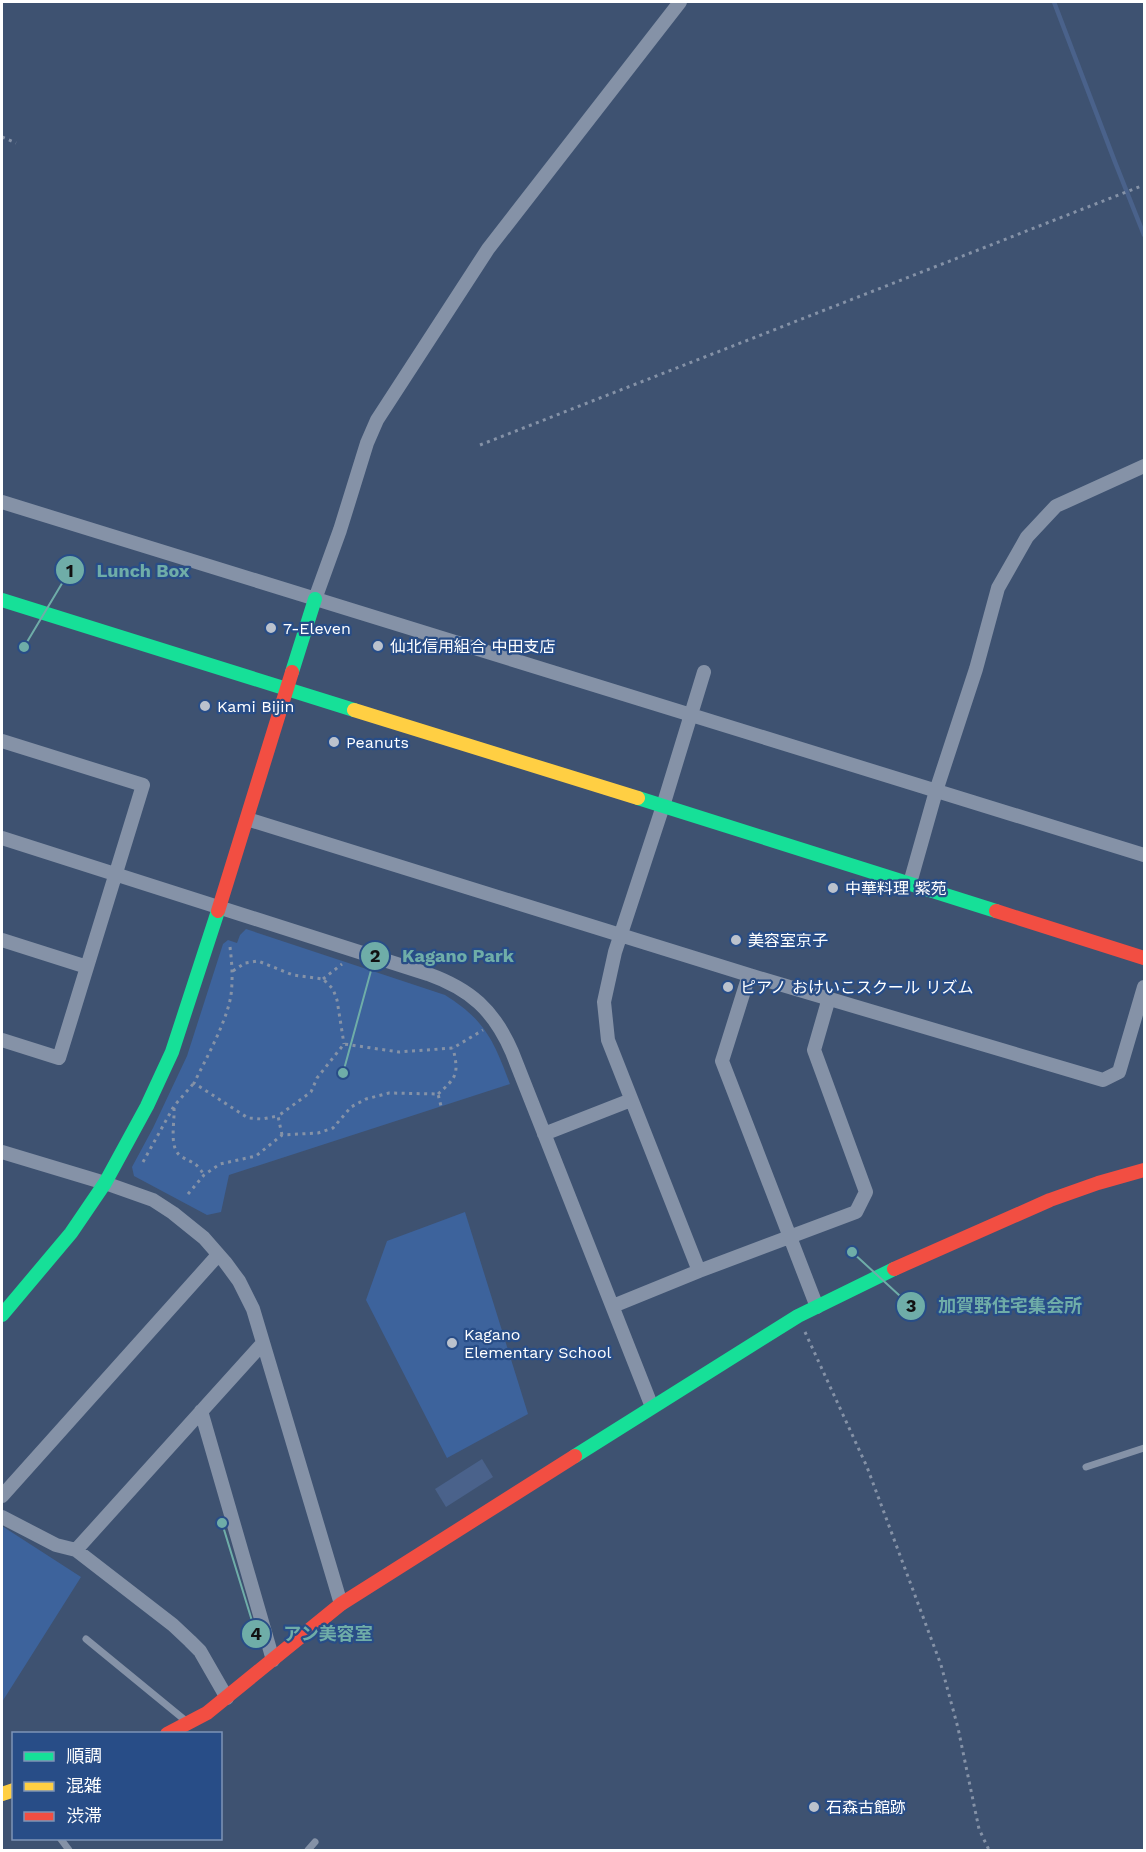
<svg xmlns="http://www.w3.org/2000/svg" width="1146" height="1852" font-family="'Work Sans','Noto Sans JP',sans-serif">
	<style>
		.green { fill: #3d639c }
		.water { fill: #4a628b }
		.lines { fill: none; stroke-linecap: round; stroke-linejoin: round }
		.stream { stroke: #4a628b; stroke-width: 4.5 }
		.path { stroke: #8592a7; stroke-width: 3; stroke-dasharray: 3 4.5; stroke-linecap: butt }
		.lane { stroke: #8592a7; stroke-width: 7 }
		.street { stroke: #8592a7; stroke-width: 14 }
		.fast { stroke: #16e098; stroke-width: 14 }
		.slow { stroke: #ffcf43; stroke-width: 14 }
		.jam { stroke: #f24e42; stroke-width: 14 }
		.poi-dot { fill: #bbc2cd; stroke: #284d87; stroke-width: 2 }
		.labels { text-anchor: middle; stroke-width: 4.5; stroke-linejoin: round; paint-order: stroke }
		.poi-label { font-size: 16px; fill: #fff; stroke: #284d87; text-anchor: start }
		.leader { fill: none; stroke: #6fada8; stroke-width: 2 }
		.callout-dot { fill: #6fada8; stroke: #284d87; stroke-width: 2 }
		.mark-label { font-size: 18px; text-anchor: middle; font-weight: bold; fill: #111 }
		.callout-label { font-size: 18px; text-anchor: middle; font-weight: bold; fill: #6fada8; stroke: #284d87; stroke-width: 4.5; stroke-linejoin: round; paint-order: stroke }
	</style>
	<rect width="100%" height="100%" fill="#3e5271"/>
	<!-- green -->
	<path class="green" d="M 246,929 L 445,995 C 485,1020 494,1041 510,1084 L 229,1175 L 221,1212 L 207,1215 L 134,1176 L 132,1167 L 153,1128 L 187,1056 L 223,944 L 228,940 L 237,943 L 240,935 Z
		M 465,1212 L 528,1414 L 447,1458 L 366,1300 L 387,1241 Z
		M 2,1526 L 81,1577 L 2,1702 Z"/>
	<!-- water -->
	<path class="water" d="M 482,1459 L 493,1477 L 446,1507 L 435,1489 Z"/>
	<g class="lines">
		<!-- stream -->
		<path class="stream" d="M 1054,2 L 1115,162 L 1144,235"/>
		<!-- path -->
		<path class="path" d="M 2,137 L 16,143
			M 480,445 L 1144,185
			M 230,947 C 232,963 233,979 231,995 C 227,1021 206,1059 194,1083 L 248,1118 L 262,1119 L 278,1116
			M 233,971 L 245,963 L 258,961 L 293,975 L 323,979 L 333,989 L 337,1000 L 344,1044
			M 323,979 L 342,964
			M 438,1094 C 457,1077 459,1074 453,1048
			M 174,1108 C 175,1123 168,1149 182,1157 C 194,1164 196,1162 204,1175
			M 282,1135 L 278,1116 L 311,1092 L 317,1078 L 344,1044 L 399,1052 L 453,1048 L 483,1030
			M 143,1162 L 174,1106 L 194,1083
			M 188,1194 L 204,1175 L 220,1164 L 256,1156 L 282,1135 L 318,1133 L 333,1128 L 351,1107 L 366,1099 L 389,1093 L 438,1094 L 441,1106
			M 805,1332 L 867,1467 L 941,1665 L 958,1728 L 979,1829 L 989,1850"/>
		<!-- lane -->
		<path class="lane" d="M 1086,1467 L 1144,1448
			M 86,1639 L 186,1721
			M 60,1838 L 69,1850
			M 308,1850 L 315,1842"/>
		<!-- street -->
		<path class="street" d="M 2,502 L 1144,855
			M 315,599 L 340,530 L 367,443 L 377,420 L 488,249 L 680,2
			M 2,741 L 143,785 L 59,1058 L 2,1040
			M 247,819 L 749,975 L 1103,1080 L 1119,1072 L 1144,987
			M 2,838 L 428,974 C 470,989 494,1010 512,1052 L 652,1407
			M 910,883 L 936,791 L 976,669 L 998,588 L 1027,537 L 1056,506 L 1144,466
			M 2,940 L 87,967
			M 749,975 L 722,1061 L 817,1307
			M 544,1134 L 631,1100
			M 2,1152 L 105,1183 L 153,1200 L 173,1213 L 204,1238 L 225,1262 L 239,1281 L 253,1309 L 341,1604
			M 699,1271 L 856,1212 L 866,1192 L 814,1050 L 829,998
			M 613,1306 L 699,1271 L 608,1040 L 604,1002 L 615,952 L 663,806 L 704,672
			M 201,1411 L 273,1660
			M 2,1496 L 218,1255
			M 2,1517 L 56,1545 L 76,1550 L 173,1625 L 190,1641 L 200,1651 L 227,1698
			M 76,1550 L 263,1343"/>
		<!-- fast -->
		<path class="fast" d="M 2,600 L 354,710
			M 292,672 L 315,599
			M 638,798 L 996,911
			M 2,1315 L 71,1233 L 105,1183 L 147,1106 L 172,1052 L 218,911
			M 575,1456 L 798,1316 L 894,1269"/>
		<!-- slow -->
		<path class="slow" d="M 354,710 L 638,798
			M 2,1794 L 14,1790"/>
		<!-- jam -->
		<path class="jam" d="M 218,911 L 292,672
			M 996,911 L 1144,958
			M 894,1269 L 1050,1200 L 1098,1183 L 1144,1170
			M 167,1734 L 207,1713 L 341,1604 L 575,1456"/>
	</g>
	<!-- markers -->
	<g class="poi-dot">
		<circle cx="271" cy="628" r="6"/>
		<circle cx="378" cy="646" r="6"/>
		<circle cx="205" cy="706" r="6"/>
		<circle cx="334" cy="742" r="6"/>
		<circle cx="833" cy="888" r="6"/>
		<circle cx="736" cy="940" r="6"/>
		<circle cx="728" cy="987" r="6"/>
		<circle cx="452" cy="1343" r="6"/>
		<circle cx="814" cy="1807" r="6"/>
	</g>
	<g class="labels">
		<!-- poi labels -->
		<g class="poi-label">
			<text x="283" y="634">7-Eleven</text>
			<text x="390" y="652">仙北信用組合 中田支店</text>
			<text x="217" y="712">Kami Bijin</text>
			<text x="346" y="748">Peanuts</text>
			<text x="845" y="894">中華料理 紫苑</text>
			<text x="748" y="946">美容室京子</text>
			<text x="740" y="993">ピアノ おけいこスクール リズム</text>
			<text x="464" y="1340">Kagano<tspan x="464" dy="18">Elementary School</tspan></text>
			<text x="826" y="1813">石森古館跡</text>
		</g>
	</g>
	<!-- callouts -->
	<path class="leader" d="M24 647L70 570M343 1073L375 956M852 1252L911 1306M222 1523L256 1634"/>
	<g class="callout-dot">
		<circle cx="24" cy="647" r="6"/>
		<circle cx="343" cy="1073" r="6"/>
		<circle cx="852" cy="1252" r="6"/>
		<circle cx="222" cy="1523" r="6"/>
		<circle cx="70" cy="570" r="15"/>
		<circle cx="375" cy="956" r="15"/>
		<circle cx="911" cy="1306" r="15"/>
		<circle cx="256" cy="1634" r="15"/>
	</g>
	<g class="mark-label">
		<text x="70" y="577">1</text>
		<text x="375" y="962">2</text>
		<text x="911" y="1312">3</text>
		<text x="256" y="1640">4</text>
	</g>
	<g class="callout-label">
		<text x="143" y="577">Lunch Box</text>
		<text x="458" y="962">Kagano Park</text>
		<text x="1010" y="1312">加賀野住宅集会所</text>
		<text x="328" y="1640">アン美容室</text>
	</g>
	<!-- border -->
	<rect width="1146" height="1852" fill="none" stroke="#ffffff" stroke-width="6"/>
	<!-- legend -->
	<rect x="12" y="1732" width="210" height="108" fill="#284d87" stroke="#7e94b7" stroke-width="1.5"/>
	<rect x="24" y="1752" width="30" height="9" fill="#16e098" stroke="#7e94b7" stroke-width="1.5"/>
	<text x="66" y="1762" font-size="18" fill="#ffffff">順調</text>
	<rect x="24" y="1782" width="30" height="9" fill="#ffcf43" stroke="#7e94b7" stroke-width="1.5"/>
	<text x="66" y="1792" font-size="18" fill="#ffffff">混雑</text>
	<rect x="24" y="1812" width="30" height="9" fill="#f24e42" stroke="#7e94b7" stroke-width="1.5"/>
	<text x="66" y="1822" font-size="18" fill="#ffffff">渋滞</text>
</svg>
